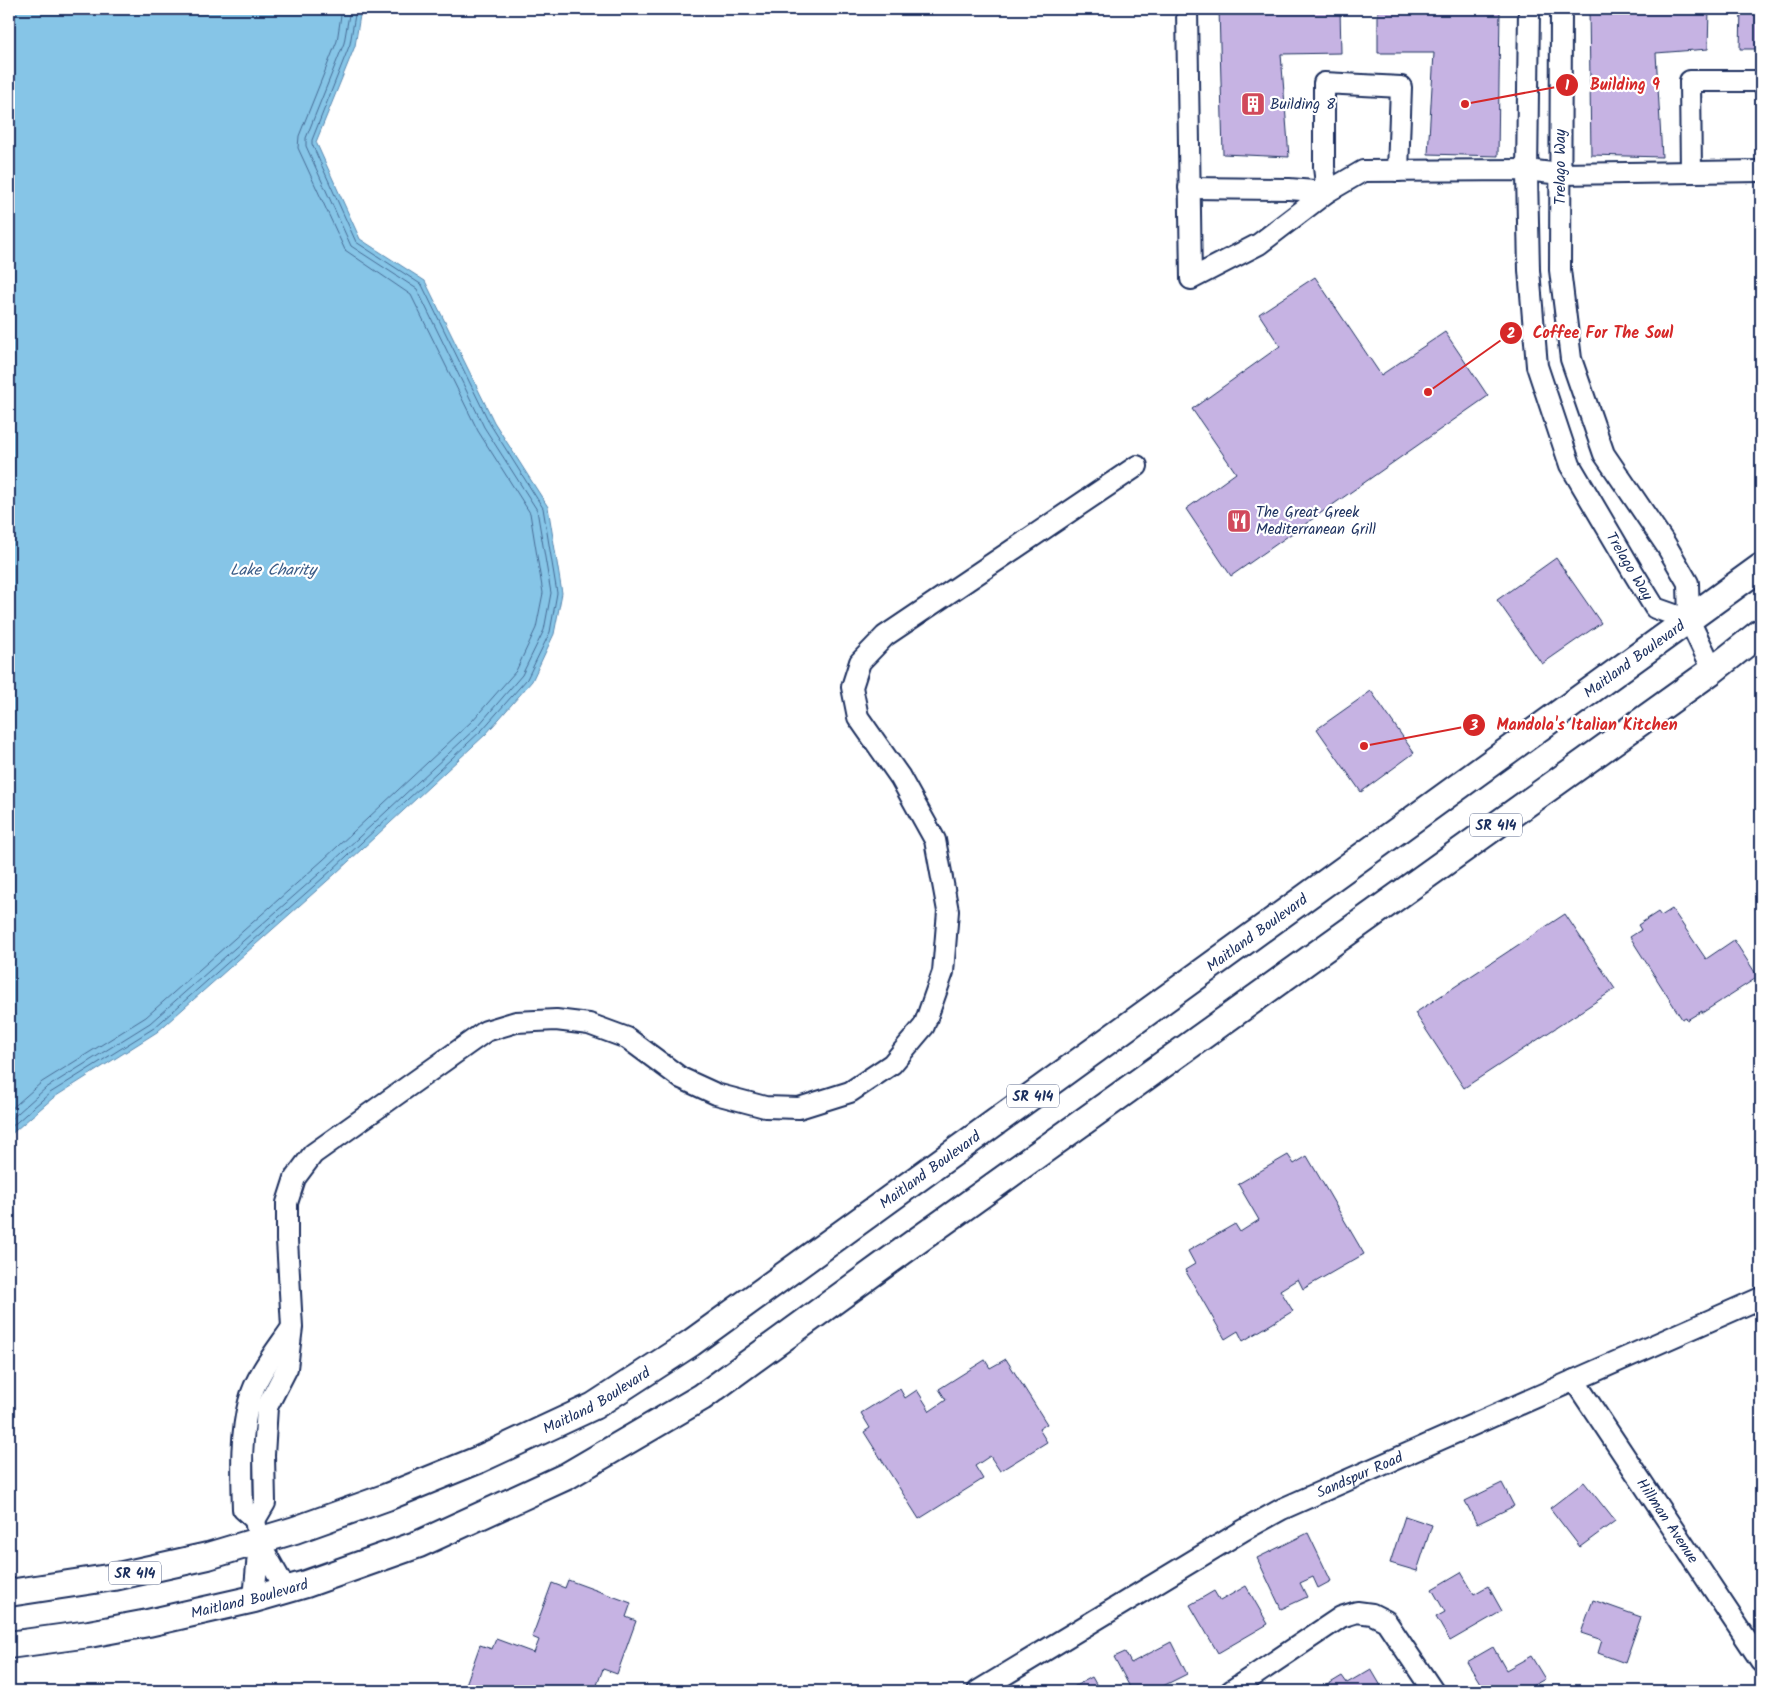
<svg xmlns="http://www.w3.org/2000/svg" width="1770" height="1700" font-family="Kalam,sans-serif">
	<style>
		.water { fill: #86c5e7; stroke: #5b89b0 }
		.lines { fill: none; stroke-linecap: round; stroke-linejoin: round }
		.shore { stroke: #466b95; stroke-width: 1 }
		.building { fill: #c6b3e3; stroke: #1b2f5e }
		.minor-casing { stroke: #1b2f5e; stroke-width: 24 }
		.major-casing { stroke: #1b2f5e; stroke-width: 30 }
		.minor { stroke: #fff; stroke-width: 20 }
		.major { stroke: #fff; stroke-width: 26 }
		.labels { text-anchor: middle; stroke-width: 4.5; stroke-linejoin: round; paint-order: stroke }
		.shield { fill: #fff; stroke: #5f6d8e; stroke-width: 1 }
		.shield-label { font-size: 14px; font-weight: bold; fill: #1b2f5e }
		.poi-label { font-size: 15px; fill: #1b2f5e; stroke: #fff; text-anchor: start }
		.street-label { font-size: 15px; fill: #1b2f5e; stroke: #fff }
		.water-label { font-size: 16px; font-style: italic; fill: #3b5c87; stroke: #fff }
		.leader { fill: none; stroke: #d62828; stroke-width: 2 }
		.callout-dot { fill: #d62828; stroke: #fff; stroke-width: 2 }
		.mark-label { font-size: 15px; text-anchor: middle; font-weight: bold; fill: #fff }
		.callout-label { font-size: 16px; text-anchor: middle; font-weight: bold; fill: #d62828; stroke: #fff; stroke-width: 4.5; stroke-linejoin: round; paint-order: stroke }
	</style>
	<rect width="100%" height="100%" fill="#fff"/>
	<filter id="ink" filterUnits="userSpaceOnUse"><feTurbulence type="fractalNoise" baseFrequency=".02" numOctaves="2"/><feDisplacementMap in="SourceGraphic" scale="10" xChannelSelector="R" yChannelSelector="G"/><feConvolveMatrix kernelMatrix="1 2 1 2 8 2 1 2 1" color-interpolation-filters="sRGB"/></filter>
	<g filter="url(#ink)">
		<!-- water -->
		<path class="water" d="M 9,9 L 361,9 L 355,46 L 316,142 L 360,239 L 425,281 L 494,422 L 548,507 L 562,593 L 554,634 L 532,681 L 486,734 L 335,874 L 157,1032 L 53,1098 L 9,1136 Z"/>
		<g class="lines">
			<!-- shore -->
			<path class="shore" d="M 9,1111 L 42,1082 L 146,1017 L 323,860 L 472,721 L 516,671 L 536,628 L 543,593 L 530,513 L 478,431 L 411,295 L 345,250 L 298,148 L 299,136 L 337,41 L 342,9
				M 9,1121 L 46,1088 L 150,1023 L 328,866 L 478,726 L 522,675 L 544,630 L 551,593 L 537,510 L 484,427 L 417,289 L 351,246 L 306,146 L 306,138 L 344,43 L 350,9
				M 9,1129 L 50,1093 L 154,1028 L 332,870 L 482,730 L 527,679 L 550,632 L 557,593 L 543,508 L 490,424 L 422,285 L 356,242 L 312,144 L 312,140 L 350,44 L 356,9"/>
		</g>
		<!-- building -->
		<path class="building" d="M 1219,9 L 1340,9 L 1341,53 L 1281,54 L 1289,157 L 1223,154 Z
			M 1378,9 L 1500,9 L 1498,156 L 1428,154 L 1434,53 L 1378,53 Z
			M 1589,9 L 1709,9 L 1708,49 L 1656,53 L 1662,157 L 1591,155 Z
			M 1741,9 L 1761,9 L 1761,49 L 1740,49 Z
			M 1315,277 L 1381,375 L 1445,332 L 1488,396 L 1231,576 L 1186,509 L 1236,473 L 1192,409 L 1280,346 L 1259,314 Z
			M 1556,558 L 1601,623 L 1542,664 L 1497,600 Z
			M 1371,691 L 1414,753 L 1361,792 L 1317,729 Z
			M 1672,909 L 1706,959 L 1734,940 L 1758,977 L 1702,1013 L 1702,1011 L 1687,1020 L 1686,1017 L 1682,1019 L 1630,937 L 1641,930 L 1638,925 L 1658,912 L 1661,916 Z
			M 1565,914 L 1615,989 L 1464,1088 L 1415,1013 Z
			M 1288,1155 L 1294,1164 L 1307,1156 L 1364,1254 L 1303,1289 L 1298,1279 L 1280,1290 L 1293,1311 L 1243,1341 L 1238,1331 L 1225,1339 L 1185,1270 L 1195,1264 L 1188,1251 L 1235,1224 L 1240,1232 L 1259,1220 L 1238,1184 Z
			M 1006,1359 L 1047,1424 L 1039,1429 L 1047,1442 L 1000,1471 L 990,1456 L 975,1466 L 983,1479 L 919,1519 L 864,1432 L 870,1428 L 861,1413 L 900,1389 L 905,1398 L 917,1390 L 930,1411 L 946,1400 L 939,1389 L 985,1360 L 990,1368 Z
			M 1584,1482 L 1615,1521 L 1580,1547 L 1550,1508 Z
			M 1502,1483 L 1514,1506 L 1477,1524 L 1465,1501 Z
			M 1405,1516 L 1432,1525 L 1417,1571 L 1390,1563 Z
			M 1308,1533 L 1331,1581 L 1318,1588 L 1313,1577 L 1300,1583 L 1307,1597 L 1281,1609 L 1257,1558 Z
			M 1461,1572 L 1474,1594 L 1488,1586 L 1502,1611 L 1450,1641 L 1436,1617 L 1445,1612 L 1432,1589 Z
			M 568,1580 L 631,1603 L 626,1617 L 636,1621 L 617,1674 L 603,1669 L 597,1685 L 604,1687 L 603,1691 L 468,1691 L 464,1690 L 480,1645 L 492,1649 L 496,1639 L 534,1653 L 539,1640 L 532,1637 L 552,1583 L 565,1588 Z
			M 1246,1586 L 1268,1624 L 1218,1653 L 1190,1605 L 1214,1591 L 1220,1601 Z
			M 1593,1600 L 1641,1617 L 1625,1663 L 1598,1653 L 1602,1640 L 1581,1633 Z
			M 1171,1642 L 1187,1674 L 1153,1691 L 1132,1691 L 1114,1657 L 1125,1652 L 1131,1663 Z
			M 1493,1647 L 1506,1670 L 1531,1656 L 1545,1679 L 1523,1691 L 1485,1691 L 1467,1662 Z
			M 1371,1669 L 1384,1691 L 1317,1691 L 1342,1676 L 1347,1683 Z
			M 1092,1677 L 1100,1691 L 1066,1691 Z"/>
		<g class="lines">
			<defs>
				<g id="minor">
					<path d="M 1187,9 L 1191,279 L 1259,244 L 1327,192 L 1363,171 L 1527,170 L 1560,174 L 1761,171"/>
					<path id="s1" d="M 1529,9 L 1527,174 L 1529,270 L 1537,366 L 1570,465 L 1633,572 L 1655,608 L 1689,620"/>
					<path d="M 1561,9 L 1560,270 L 1571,359 L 1604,454 L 1666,545 L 1688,583 L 1689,620 L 1713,670"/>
					<path d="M 1691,172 L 1690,81 L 1761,81"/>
					<path d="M 1189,188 L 1289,189 L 1327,192 L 1324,167 L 1324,83 L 1401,87 L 1398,171"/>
					<path id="s2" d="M 1574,1380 L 1761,1661"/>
					<path d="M 255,1520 L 265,1503 L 264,1455 L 267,1407 L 287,1368 L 292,1327 L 287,1240 L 287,1203 L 295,1178 L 313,1154 L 486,1031 L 516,1022 L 556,1020 L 589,1024 L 627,1038 L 681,1078 L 716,1094 L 765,1107 L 799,1108 L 850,1092 L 892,1064 L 924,1026 L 943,972 L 948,911 L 935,840 L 900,777 L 858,717 L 852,687 L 860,662 L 885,636 L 1137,466"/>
					<path d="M 259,1542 L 286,1590"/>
					<path d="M 254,1599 L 259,1542 L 255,1520 L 243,1509 C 242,1474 240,1436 249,1402 C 256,1375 276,1351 291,1329"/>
					<path id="s3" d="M 978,1691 L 1244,1530 L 1282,1509 L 1761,1298"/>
					<path d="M 1231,1691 L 1341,1617 L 1357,1612 L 1372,1614 L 1386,1621 L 1433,1691"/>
				</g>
				<g id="major">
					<path id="s4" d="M 9,1593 L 114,1577 L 208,1556 L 295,1530 L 387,1497 L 478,1460 L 594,1406 L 691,1343 L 1761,567"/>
					<path id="s5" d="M 9,1645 L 89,1634 L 148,1623 L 254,1599 L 306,1584 L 419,1544 L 567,1476 L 702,1397 L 889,1261 L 1713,670 L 1761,632"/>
				</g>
			</defs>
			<!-- minor casing -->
			<use href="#minor" class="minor-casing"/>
			<!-- major casing -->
			<use href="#major" class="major-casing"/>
			<!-- minor -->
			<use href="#minor" class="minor"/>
			<!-- major -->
			<use href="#major" class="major"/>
		</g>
	</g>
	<!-- icons -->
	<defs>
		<symbol id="building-square" viewBox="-11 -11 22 22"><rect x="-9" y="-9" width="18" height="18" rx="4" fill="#d1495b" stroke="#fff"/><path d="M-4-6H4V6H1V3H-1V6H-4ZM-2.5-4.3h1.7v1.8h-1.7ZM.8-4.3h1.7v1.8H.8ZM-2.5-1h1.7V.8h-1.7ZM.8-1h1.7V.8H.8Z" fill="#fff"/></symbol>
		<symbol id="restaurant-square" viewBox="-11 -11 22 22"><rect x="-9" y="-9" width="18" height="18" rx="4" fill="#d1495b" stroke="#fff"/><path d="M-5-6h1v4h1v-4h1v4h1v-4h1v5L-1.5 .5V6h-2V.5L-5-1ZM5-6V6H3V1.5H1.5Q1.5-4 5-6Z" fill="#fff"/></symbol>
	</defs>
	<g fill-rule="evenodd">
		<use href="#building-square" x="1239" y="90" width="28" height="28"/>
		<use href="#restaurant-square" x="1225" y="507" width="28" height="28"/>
	</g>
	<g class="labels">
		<!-- shield labels -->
		<g class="shield">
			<rect x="1470" y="813.5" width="52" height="23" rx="4"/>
			<rect x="1007" y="1084.5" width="52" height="23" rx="4"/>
			<rect x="109" y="1561.5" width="52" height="23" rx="4"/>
		</g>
		<g class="shield-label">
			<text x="1496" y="830">SR 414</text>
			<text x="1033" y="1101">SR 414</text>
			<text x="135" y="1578">SR 414</text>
		</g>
		<!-- poi labels -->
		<g class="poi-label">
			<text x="1270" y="109">Building 8</text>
			<text x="1256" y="517">The Great Greek<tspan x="1256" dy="17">Mediterranean Grill</tspan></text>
		</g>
		<!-- street labels -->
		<g class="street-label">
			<text transform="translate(1560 167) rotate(-90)" y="5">Trelago Way</text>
			<text dy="5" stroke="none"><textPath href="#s1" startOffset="579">Trelago Way</textPath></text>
			<text dy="5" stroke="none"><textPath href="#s4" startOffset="1898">Maitland Boulevard</textPath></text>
			<text dy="5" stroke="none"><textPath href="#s4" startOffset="1432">Maitland Boulevard</textPath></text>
			<text dy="5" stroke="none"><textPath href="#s4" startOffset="1028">Maitland Boulevard</textPath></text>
			<text dy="5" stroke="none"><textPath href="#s4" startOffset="622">Maitland Boulevard</textPath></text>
			<text dy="5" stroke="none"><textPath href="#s3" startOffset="439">Sandspur Road</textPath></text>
			<text dy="5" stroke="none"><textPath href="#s2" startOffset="169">Hillman Avenue</textPath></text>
			<text dy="5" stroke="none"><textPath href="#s5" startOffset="245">Maitland Boulevard</textPath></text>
		</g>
		<!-- water labels -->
		<g class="water-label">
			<text x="273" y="575">Lake Charity</text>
		</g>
	</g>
	<!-- callouts -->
	<path class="leader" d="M1465 104L1567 85M1428 392L1511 333M1364 746L1474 725"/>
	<g class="callout-dot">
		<circle cx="1465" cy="104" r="5"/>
		<circle cx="1428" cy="392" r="5"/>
		<circle cx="1364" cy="746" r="5"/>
		<circle cx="1567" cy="85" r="12"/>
		<circle cx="1511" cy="333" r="12"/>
		<circle cx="1474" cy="725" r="12"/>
	</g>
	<g class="mark-label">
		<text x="1567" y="90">1</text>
		<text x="1511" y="338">2</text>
		<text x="1474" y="730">3</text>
	</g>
	<g class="callout-label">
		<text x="1625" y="90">Building 9</text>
		<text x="1603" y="338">Coffee For The Soul</text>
		<text x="1587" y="730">Mandola's Italian Kitchen</text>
	</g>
	<!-- margin -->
	<rect width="1770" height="1700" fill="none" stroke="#fff" stroke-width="30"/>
	<rect x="15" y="15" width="1740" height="1670" fill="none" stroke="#1b2f5e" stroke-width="2" filter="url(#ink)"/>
</svg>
